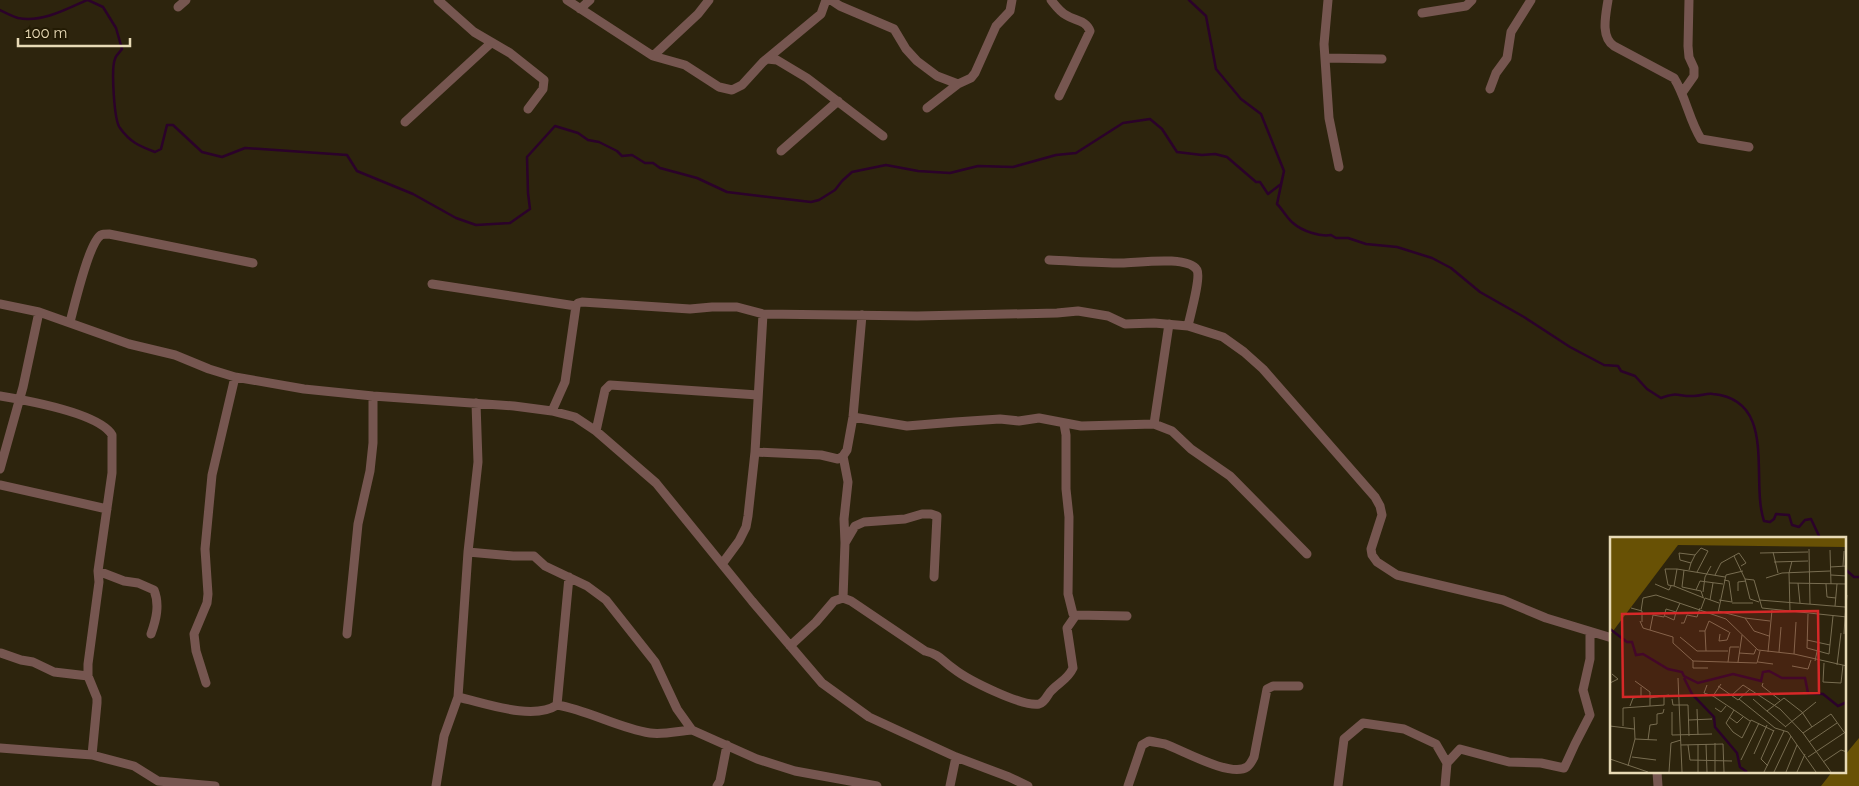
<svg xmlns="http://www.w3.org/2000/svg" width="1859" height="786" font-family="Raleway,sans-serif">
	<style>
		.forest { fill: #685105 }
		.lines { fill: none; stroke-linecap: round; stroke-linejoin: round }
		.stream { stroke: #2b022a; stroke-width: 2.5 }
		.street { stroke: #765650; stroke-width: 9 }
		.inset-river { fill: none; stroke: #2b022a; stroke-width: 2.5 }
		.inset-road { fill: none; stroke: #786d51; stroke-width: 1 }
		.view { fill: #d62828; fill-opacity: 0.15; stroke: #d62828; stroke-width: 2.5 }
		.inset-edge { fill: none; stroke: #e8dab6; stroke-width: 2.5 }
	</style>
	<rect width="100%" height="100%" fill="#2d240d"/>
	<!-- forest -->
	<path class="forest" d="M 1859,738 L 1859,786 L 1821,786 L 1832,772 L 1845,772 L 1845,755 Z"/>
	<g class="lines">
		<!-- stream -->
		<path class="stream" d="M 88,0 L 103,7 L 116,28 L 122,49 C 120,52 116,55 115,59 C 111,68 114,121 120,128 C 130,142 139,146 155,152 L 161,149 L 167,125 L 173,125 L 202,152 L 222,157 L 245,148 L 347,155 L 357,171 L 413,194 L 456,218 L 476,225 L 510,223 L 530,209 L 528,193 L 527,157 L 555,126 L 578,133 L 588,140 L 599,142 L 617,151 L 622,156 L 632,155 L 645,163 L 653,163 L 660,168 L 697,178 L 727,192 L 811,202 L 819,200 L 835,190 L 842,181 L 852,172 L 886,165 L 918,171 L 950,173 L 978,166 L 1013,167 L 1056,155 L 1076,153 L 1123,123 L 1150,119 L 1162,129 L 1177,152 L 1202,155 L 1215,154 L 1227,157 L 1256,182 L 1260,182 L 1268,194 L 1281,184 L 1284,171 L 1277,204 C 1283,210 1287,218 1293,223 C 1302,231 1320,237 1331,235 L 1336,238 L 1348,238 L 1366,244 L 1397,247 L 1432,258 L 1451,268 L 1480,292 L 1524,317 L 1570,347 L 1604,365 L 1618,366 L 1621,371 L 1635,376 L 1647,389 L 1661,398 C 1679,391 1678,397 1694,396 C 1701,396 1707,393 1713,394 C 1778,400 1750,480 1764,521 L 1770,522 L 1774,519 L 1776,514 L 1789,515 L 1792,525 L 1799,527 L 1805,520 L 1811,519 L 1820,538
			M 1189,0 L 1206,16 L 1216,69 L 1241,99 L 1261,114 L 1284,171
			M 0,10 C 6,13 12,16 18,18 C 41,23 67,9 87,0
			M 1845,569 L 1854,577 L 1859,577"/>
		<!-- street -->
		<path class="street" d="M 438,0 L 474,32 L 510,53 L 544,80 L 543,89 L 528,109
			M 567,0 L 653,56 L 685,65 L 719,87 L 732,90 L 742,85 L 763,62 L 821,14 L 826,0
			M 831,0 L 840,6 L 894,29 L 906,49 L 917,61 L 937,76 L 958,84
			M 1051,0 C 1055,5 1060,12 1066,15 C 1075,21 1086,20 1090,31 L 1059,96
			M 1328,0 L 1324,44 L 1329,118 L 1339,167
			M 1608,0 C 1606,14 1600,37 1614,46 L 1674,78 C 1686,97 1689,120 1701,139 L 1749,147
			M 178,7 L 186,0
			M 580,9 L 590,0
			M 1422,13 L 1466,6 L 1472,0
			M 653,56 L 698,14 L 709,0
			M 1325,58 L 1382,59
			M 767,59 L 777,60 L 807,78 L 883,136
			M 1490,89 L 1496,73 L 1507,58 L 1511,32 L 1531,0
			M 1682,93 L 1694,76 L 1694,68 L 1689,57 L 1688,46 L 1689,0
			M 927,108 L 958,84 L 971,78 L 975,73 L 996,26 L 1010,11 L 1012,0
			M 405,122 L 491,43
			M 781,151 L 838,101
			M 1049,260 C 1073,261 1098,263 1122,263 C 1137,263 1188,255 1197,270 C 1201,278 1190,316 1188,326
			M 432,284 L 576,306
			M 0,304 L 39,312 L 129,344 L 175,355 L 209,369 L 235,377 L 304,389 L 373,396 L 514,406 L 552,411 L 575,417 L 596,431 L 656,483 L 752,601 L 822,683 L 869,717 L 956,757 L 1009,777 L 1028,786
			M 70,322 C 74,307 89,242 101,235 C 103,234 106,234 109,234 L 253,263
			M 0,396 C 24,400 99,413 112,435 L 112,473 L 98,571 L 99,582 L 88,664 L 88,676 L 97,698 L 97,703 L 92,755
			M 552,411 L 565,382 L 576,306 L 578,303 L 582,302 L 690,309 L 712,307 L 737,307 L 763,314 L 917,316 L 1057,313 L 1078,311 L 1108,316 L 1125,324 L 1154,323 L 1188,326 L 1223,337 L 1244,352 L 1263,369 L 1375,497 L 1380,506 L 1382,515 L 1371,549 L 1372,555 L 1377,562 L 1397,575 L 1503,600 L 1546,618 L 1612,638
			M 853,417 L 907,426 L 955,422 L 1000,419 L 1019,421 L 1039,418 L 1081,426 L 1154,424 L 1172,431 L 1191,449 L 1230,476 L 1307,554
			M 1064,424 L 1066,435 L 1066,489 L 1069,517 L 1068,594 L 1073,614 L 1076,615 L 1127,616
			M 1154,424 L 1169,324
			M 596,431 L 605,390 L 610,385 L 758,395
			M 755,452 L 821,455 L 838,459 L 843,456 L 847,450 L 853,417 L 862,315
			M 843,456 L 848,482 L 844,519 L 845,543
			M 0,469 L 23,387 L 39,312
			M 0,485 L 107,509
			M 468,552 L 513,556 L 534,556 L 545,566 L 587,586 L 606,600 L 655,662 L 677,709 L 692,730 L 757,759 L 795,771 L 877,786
			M 722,564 L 739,541 L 746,527 L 748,516 L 755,452 L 763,314
			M 98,571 L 124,581 L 138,583 L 154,590 C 160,605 156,620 151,634
			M 843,598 L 845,543 L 855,526 L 864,522 L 905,519 L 922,514 L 931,514 L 937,516 L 934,577
			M 347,634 L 358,524 L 370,471 L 373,443 L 373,396
			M 790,646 L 816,622 L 834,601 L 843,598 L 851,601 L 925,651 C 941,655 942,661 954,669 C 968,680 1022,707 1039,704 C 1046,702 1047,694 1052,690 C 1060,682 1068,679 1073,668 L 1067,628 L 1076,615
			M 1,653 L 21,660 L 33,662 L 54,672 L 88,676
			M 206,683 L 196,651 L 194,634 L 207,603 L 208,594 L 205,549 L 212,475 L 235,377
			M 458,697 C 485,703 533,721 557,705 C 588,710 618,728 650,733 C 663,735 679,731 692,730
			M 557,705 L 569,577
			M 0,748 L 92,755 L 134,766 L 158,781 L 215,786
			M 1657,772 L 1658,786
			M 436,786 L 444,736 L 458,697 L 468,552 L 478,462 L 476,403
			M 717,786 L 720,781 L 727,745
			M 950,786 L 956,757
			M 1128,786 L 1142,745 L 1149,741 C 1154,742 1160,743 1165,744 C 1182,750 1231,778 1247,767 C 1250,765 1252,761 1254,757 L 1267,689 L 1273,686 L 1299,686
			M 1338,786 L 1344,739 L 1363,723 L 1404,729 L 1436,744 L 1447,763
			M 1445,786 L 1447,763 L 1460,749 L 1509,762 L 1541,763 L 1564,768 L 1575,744 L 1590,715 L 1583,690 L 1590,659 L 1590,632"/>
	</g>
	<!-- overview -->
	<g transform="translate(1610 537)">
		<rect width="236" height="236" fill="#2d240d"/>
		<path d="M 0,1 L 236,1 L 236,10 L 68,8 L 0,98 Z" fill="#685105"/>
		<path class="inset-river" d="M 0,92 L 17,105 L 22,105 L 26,118 L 33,117 L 58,132 L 72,135 L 74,139 L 88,146 L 123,137 L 151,144 L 153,135 L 159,134 L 172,141 L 195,141 L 198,156 L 213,157 L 228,169 L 237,165M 74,141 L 82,157 L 104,180 L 105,190 L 127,216 L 130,230 L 137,235"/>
		<path class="inset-road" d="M 199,12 L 200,67M 220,13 L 221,47M 163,15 L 168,36M 150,16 L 198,15M 85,18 L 91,11 L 98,14 L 87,35M 124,19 L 135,42 L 140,62 L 149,65M 182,24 L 179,36 L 180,74 L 237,80M 164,25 L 198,24M 233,29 L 234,14M 220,30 L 237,29M 74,33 L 72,50 L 91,54 L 93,60M 79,33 L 81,26 L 70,23 L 69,16 L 85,18 L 81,26M 105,38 L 111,26 L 129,16 L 136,26 L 131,29M 221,38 L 237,39M 156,41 L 172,36 L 220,34M 135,42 L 144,43 L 152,71 L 180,74M 179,46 L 237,47M 188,46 L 190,66M 45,47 L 59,53 L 61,49M 216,47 L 217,60 L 226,61M 64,49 L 58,48 L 55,32 L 67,32M 86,53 L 90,44 L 113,47M 128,54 L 128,45 L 136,44M 93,55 L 95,40 L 101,29M 94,61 L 64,49 L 67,32 L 115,40M 100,63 L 103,46M 109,63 L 122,65 L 119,44 L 114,43M 149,63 L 235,70M 122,66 L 143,66M 225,69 L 227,47M 21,71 L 32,74 L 32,85M 91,72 L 95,61 L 109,66M 31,74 L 33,61 L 46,58 L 116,82 L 148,113 L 184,117 L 237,129M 108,74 L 135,81 L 144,94 L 159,99M 108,76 L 116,38 L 133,34M 198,77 L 197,111 L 219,117 L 223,79M 55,79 L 64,83 L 66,75M 235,80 L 237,58M 135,81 L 160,84M 30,84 L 33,91 L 63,100 L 63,106 L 83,124 L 147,126 L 150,114M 71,86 L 74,86 L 77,78 L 87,80 L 90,71M 40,93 L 43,78 L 54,80 L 56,72 L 66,75 L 70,66M 89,94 L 95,94 L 96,114M 95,94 L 99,84 L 119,95M 110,97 L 109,104 L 117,103 L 120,95M 234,97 L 235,80M 70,100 L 87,114 L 118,114M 197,103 L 220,108M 158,115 L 162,73M 169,115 L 171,90M 129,116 L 144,117 L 146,112M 184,117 L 186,85M 83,124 L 83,131 L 98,131M 205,124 L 209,105M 118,125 L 120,110 L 129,110M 128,125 L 132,98M 148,125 L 163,127M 214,126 L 213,145 L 231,146 L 233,128M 227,128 L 231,96M 182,129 L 198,132 L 201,123M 68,141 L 72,235M 25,144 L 40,155 L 40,169M 0,146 L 8,142 L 2,137M 153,146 L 152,149 L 170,163M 111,147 L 103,159 L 124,173 L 116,186 L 123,195 L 132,201 L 141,183 L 164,194M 97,148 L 94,156 L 103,159M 108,149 L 128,163 L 140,152M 122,158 L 133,148 L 170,172 L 193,196 L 221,235M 40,161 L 59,158M 62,162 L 63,168 L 78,168 L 79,199M 129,162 L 165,191 L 178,195 L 206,235M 143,162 L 158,175M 20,169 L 23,161 L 31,160 L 31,150M 105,171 L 111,175 L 116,169M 87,172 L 88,198M 124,173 L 140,184M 62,175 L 62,198 L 102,197M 119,180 L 127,186 L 133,180M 79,183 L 102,182M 0,189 L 24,192M 13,189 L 13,171 L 54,168 L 54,160M 175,190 L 206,165M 176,190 L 157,174 L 174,161 L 192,175 L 202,190M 193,196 L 221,177 L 234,195M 25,202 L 47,203M 38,203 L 40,188 L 47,187 L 47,177 L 53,176 L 54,172M 199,205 L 227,186M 105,206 L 105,235M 88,207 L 88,235M 96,207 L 97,235M 71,208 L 113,207 L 114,235M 78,208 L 80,223M 144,217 L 157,188M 22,220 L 46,223M 198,220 L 237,194M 0,222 L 38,235M 80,223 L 122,224M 131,223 L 149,186M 213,225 L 231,213 L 237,215M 18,229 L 25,202 L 24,180M 158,229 L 151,222 L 164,193M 59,235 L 61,206 L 71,203M 154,235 L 174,194M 164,235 L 181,199M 176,235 L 187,208M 187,235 L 195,217"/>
		<path class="view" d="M 208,74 L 209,156 L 13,160 L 12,77 Z"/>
		<rect width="236" height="236" class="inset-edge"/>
	</g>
	<!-- scale -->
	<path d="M18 38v8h112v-8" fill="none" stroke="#e8dab6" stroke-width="2.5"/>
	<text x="25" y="38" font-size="15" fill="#e8dab6" stroke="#231b04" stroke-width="4" paint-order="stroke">100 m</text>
</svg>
